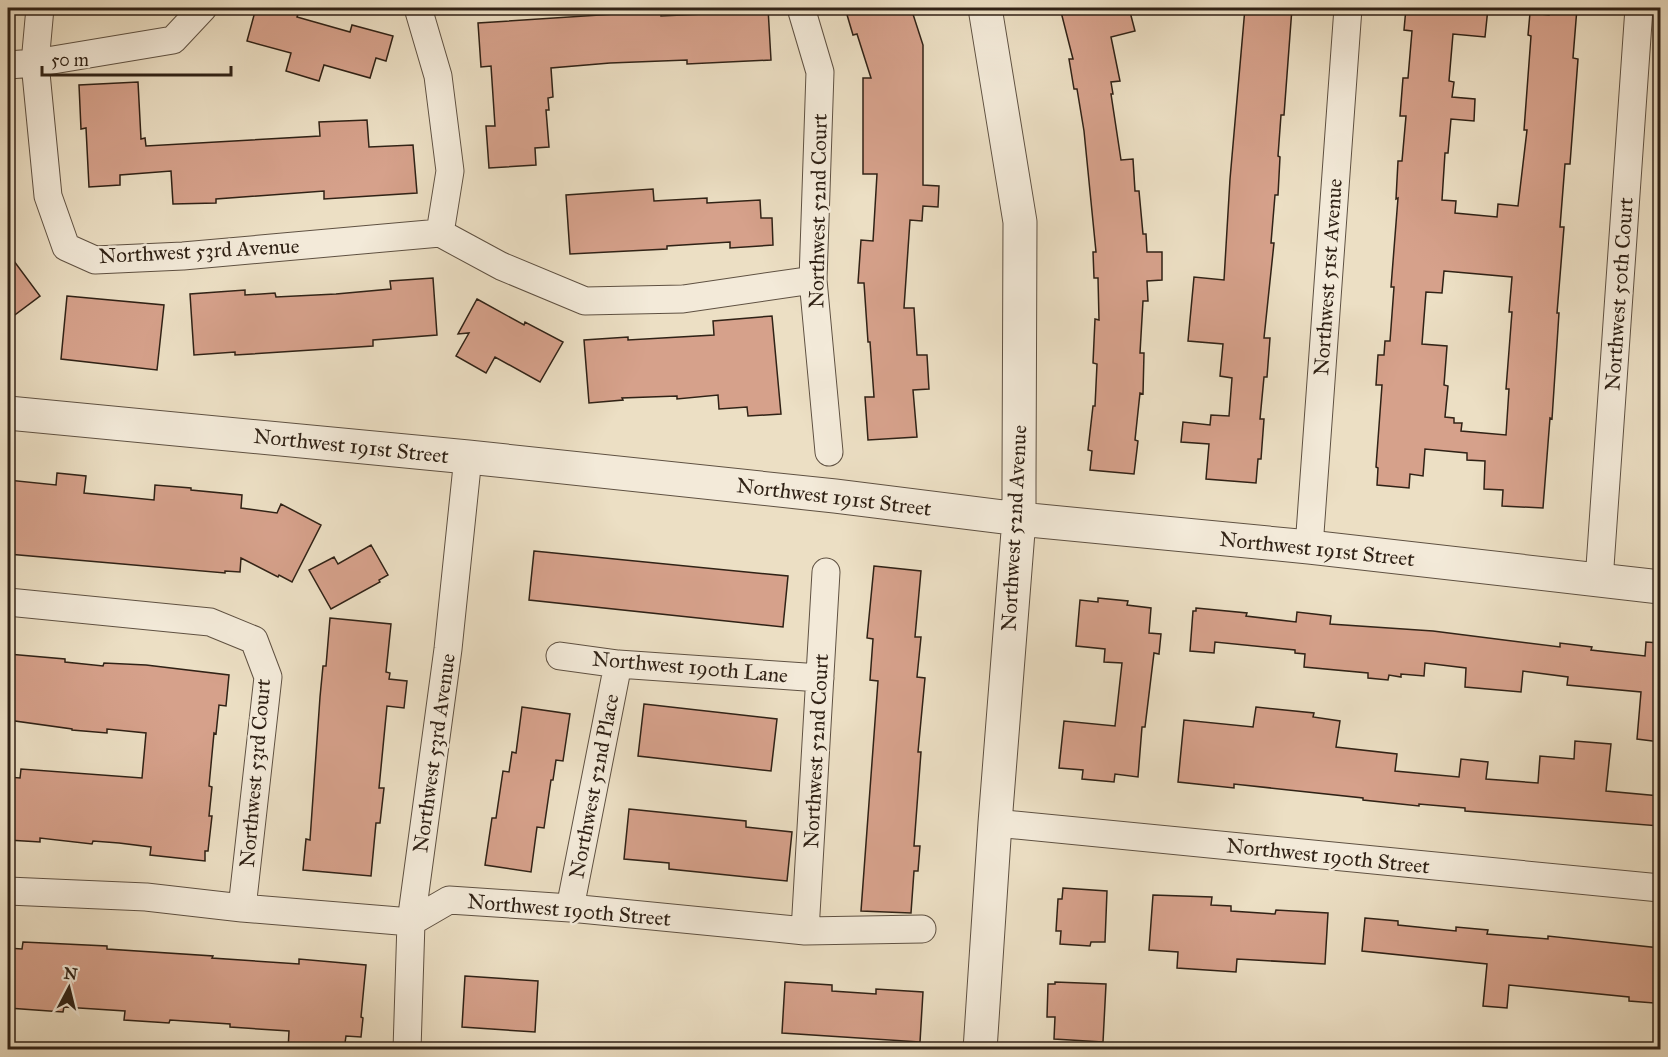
<svg xmlns="http://www.w3.org/2000/svg" width="1668" height="1057" font-family="'IM FELL Great Primer',serif">
	<style>
		.building { fill: #d6a18b; stroke: #302216; stroke-width: 1.5; fill-rule: evenodd }
		.lines { fill: none; stroke-linecap: round; stroke-linejoin: round }
		.minor-casing { stroke: #5f5142; stroke-width: 29 }
		.tertiary-casing { stroke: #5f5142; stroke-width: 35 }
		.minor { stroke: #f3ead9; stroke-width: 27 }
		.tertiary { stroke: #f3ead9; stroke-width: 33 }
		.labels { text-anchor: middle; stroke-width: 5; stroke-linejoin: round; paint-order: stroke }
		.street-label { font-size: 21px; fill: #302216; stroke: #f3ead9 }
	</style>
	<rect width="100%" height="100%" fill="#ecdfc4"/>
	<filter id="stains"><feTurbulence type="fractalNoise" baseFrequency=".00333" numOctaves="4"/><feColorMatrix values="0 0 0 0 .2 0 0 0 0 .09 0 0 0 0 .02 0 0 0 .5 -.17"/></filter>
	<radialGradient id="worn" r=".72"><stop offset=".6" stop-color="#630" stop-opacity="0"/><stop offset="1" stop-color="#630" stop-opacity=".3"/></radialGradient>
	<!-- building -->
	<path class="building" d="M 256,8 L 300,8 L 297,17 L 350,32 L 352,25 L 393,36 L 386,61 L 376,58 L 370,78 L 324,65 L 319,81 L 286,71 L 291,53 L 247,41 Z
		M 725,8 L 768,8 L 771,60 L 687,64 L 687,60 L 610,63 L 551,68 L 553,97 L 548,98 L 549,110 L 546,110 L 549,147 L 535,148 L 536,165 L 489,168 L 486,126 L 495,126 L 491,66 L 481,67 L 478,23 L 661,11 L 661,16 L 725,13 Z
		M 845,8 L 911,8 L 923,45 L 923,185 L 939,186 L 938,207 L 923,206 L 922,221 L 910,220 L 904,308 L 914,308 L 917,355 L 927,355 L 929,389 L 913,390 L 917,437 L 868,440 L 865,397 L 874,397 L 870,342 L 868,342 L 864,283 L 858,283 L 861,240 L 873,241 L 877,174 L 863,174 L 863,78 L 871,78 L 857,34 L 853,35 Z
		M 1060,8 L 1129,8 L 1135,31 L 1111,37 L 1120,81 L 1111,82 L 1113,94 L 1111,94 L 1121,160 L 1133,159 L 1135,191 L 1139,191 L 1143,234 L 1146,234 L 1147,252 L 1162,252 L 1162,280 L 1147,281 L 1148,301 L 1143,301 L 1140,353 L 1144,353 L 1143,394 L 1140,393 L 1135,440 L 1138,441 L 1134,474 L 1090,470 L 1092,451 L 1088,450 L 1093,406 L 1095,406 L 1097,364 L 1093,363 L 1095,319 L 1099,320 L 1098,278 L 1094,278 L 1093,252 L 1096,252 L 1084,131 L 1077,89 L 1074,89 L 1069,59 L 1073,59 Z
		M 1245,8 L 1292,8 L 1284,115 L 1281,115 L 1278,156 L 1280,157 L 1278,195 L 1275,195 L 1271,243 L 1274,243 L 1264,338 L 1270,338 L 1267,377 L 1264,377 L 1260,419 L 1264,419 L 1261,459 L 1258,459 L 1256,483 L 1206,479 L 1209,444 L 1181,442 L 1183,422 L 1210,425 L 1211,415 L 1229,416 L 1232,378 L 1220,376 L 1223,344 L 1188,341 L 1194,277 L 1224,280 L 1230,179 Z
		M 1406,8 L 1488,8 L 1485,37 L 1453,34 L 1449,81 L 1454,82 L 1452,97 L 1475,99 L 1474,121 L 1451,119 L 1448,153 L 1445,153 L 1442,200 L 1456,201 L 1455,213 L 1497,217 L 1498,204 L 1518,206 L 1527,130 L 1524,130 L 1531,36 L 1528,35 L 1530,13 L 1549,15 L 1550,8 L 1577,8 L 1573,58 L 1578,59 L 1570,164 L 1565,164 L 1560,227 L 1564,227 L 1557,313 L 1559,313 L 1552,419 L 1550,418 L 1543,508 L 1502,506 L 1503,490 L 1484,489 L 1485,461 L 1467,460 L 1467,453 L 1425,449 L 1423,476 L 1410,474 L 1409,488 L 1377,485 L 1378,468 L 1376,467 L 1382,385 L 1376,385 L 1378,355 L 1384,355 L 1385,341 L 1390,341 L 1394,287 L 1391,287 L 1398,198 L 1396,199 L 1398,161 L 1402,161 L 1406,116 L 1400,116 L 1403,78 L 1408,78 L 1412,31 L 1404,30 ZM 1444,271 L 1512,277 L 1509,312 L 1512,312 L 1506,389 L 1509,389 L 1506,435 L 1461,431 L 1462,423 L 1454,423 L 1454,418 L 1445,417 L 1448,386 L 1444,385 L 1447,346 L 1422,344 L 1426,292 L 1442,293 Z
		M 138,82 L 141,139 L 145,138 L 146,146 L 320,136 L 319,122 L 367,120 L 369,147 L 413,145 L 417,193 L 324,199 L 324,191 L 216,199 L 216,203 L 173,204 L 171,171 L 120,175 L 120,185 L 89,187 L 86,128 L 81,129 L 79,85 Z
		M 653,189 L 654,201 L 707,198 L 707,203 L 760,200 L 761,218 L 772,218 L 773,245 L 730,248 L 730,242 L 667,246 L 667,249 L 570,254 L 566,195 Z
		M 8,253 L 40,296 L 8,320 Z
		M 433,278 L 437,335 L 373,340 L 373,346 L 235,355 L 235,352 L 194,355 L 190,294 L 245,290 L 245,295 L 275,293 L 276,297 L 336,294 L 391,289 L 390,281 Z
		M 67,296 L 164,305 L 157,370 L 61,359 Z
		M 477,299 L 524,325 L 525,322 L 563,342 L 540,382 L 495,357 L 486,373 L 456,356 L 469,333 L 458,334 Z
		M 772,316 L 781,414 L 748,416 L 747,407 L 719,409 L 718,395 L 677,399 L 677,396 L 622,398 L 623,400 L 589,403 L 584,340 L 628,337 L 628,340 L 714,335 L 713,321 Z
		M 57,473 L 86,476 L 84,493 L 154,500 L 155,485 L 191,488 L 191,490 L 242,495 L 241,508 L 277,513 L 281,504 L 321,525 L 292,582 L 279,575 L 278,577 L 241,558 L 240,572 L 225,571 L 225,573 L 8,554 L 8,480 L 56,485 Z
		M 371,545 L 388,575 L 379,580 L 380,582 L 331,609 L 309,570 L 334,557 L 338,564 Z
		M 534,551 L 788,576 L 783,627 L 529,600 Z
		M 874,566 L 921,571 L 915,637 L 921,637 L 917,677 L 925,678 L 918,752 L 921,752 L 914,846 L 920,846 L 918,871 L 914,871 L 911,913 L 861,911 L 878,681 L 870,680 L 873,639 L 867,638 Z
		M 1098,598 L 1128,601 L 1127,605 L 1151,608 L 1149,633 L 1161,634 L 1159,654 L 1154,653 L 1145,727 L 1142,727 L 1138,777 L 1115,774 L 1114,782 L 1082,779 L 1083,770 L 1059,768 L 1064,721 L 1115,726 L 1122,663 L 1104,662 L 1105,649 L 1076,646 L 1080,600 L 1098,602 Z
		M 1196,608 L 1247,613 L 1246,616 L 1296,622 L 1297,612 L 1331,616 L 1330,624 L 1433,631 L 1560,647 L 1560,643 L 1592,647 L 1591,650 L 1645,656 L 1646,642 L 1660,643 L 1660,742 L 1637,739 L 1641,692 L 1567,685 L 1568,677 L 1523,671 L 1521,692 L 1465,687 L 1466,668 L 1425,663 L 1424,676 L 1401,674 L 1401,677 L 1389,675 L 1388,680 L 1368,678 L 1368,673 L 1304,667 L 1305,654 L 1295,653 L 1295,650 L 1215,642 L 1214,653 L 1190,651 L 1193,611 L 1196,611 Z
		M 330,618 L 391,624 L 386,672 L 390,673 L 389,679 L 407,681 L 404,708 L 387,706 L 379,788 L 384,788 L 380,823 L 376,823 L 371,876 L 303,870 L 306,839 L 310,840 L 320,697 L 323,666 L 326,666 Z
		M 8,654 L 65,659 L 65,662 L 103,666 L 104,663 L 146,665 L 229,675 L 226,706 L 219,705 L 216,734 L 214,733 L 209,786 L 212,787 L 209,816 L 212,816 L 208,851 L 205,851 L 205,861 L 150,855 L 151,847 L 119,843 L 93,841 L 92,844 L 40,838 L 40,842 L 8,840 L 8,777 L 20,778 L 21,769 L 142,778 L 146,733 L 107,729 L 107,733 L 72,730 L 72,729 L 8,720 Z
		M 644,704 L 777,719 L 771,771 L 638,756 Z
		M 522,707 L 570,714 L 563,761 L 556,760 L 553,780 L 551,780 L 544,828 L 537,827 L 531,872 L 485,865 L 492,818 L 496,818 L 503,771 L 509,772 L 512,752 L 516,753 Z
		M 1256,707 L 1314,713 L 1313,717 L 1340,721 L 1336,747 L 1397,754 L 1395,771 L 1459,777 L 1461,759 L 1488,762 L 1486,779 L 1538,783 L 1540,756 L 1574,759 L 1575,741 L 1611,744 L 1606,791 L 1660,796 L 1660,826 L 1465,811 L 1465,808 L 1419,804 L 1419,806 L 1363,800 L 1363,798 L 1234,784 L 1234,788 L 1178,782 L 1184,720 L 1253,727 Z
		M 629,809 L 746,821 L 746,827 L 792,832 L 787,881 L 669,869 L 669,863 L 624,859 Z
		M 1063,888 L 1107,891 L 1105,942 L 1091,942 L 1090,946 L 1060,944 L 1061,931 L 1056,931 L 1058,899 L 1062,899 Z
		M 1153,895 L 1212,897 L 1211,905 L 1231,906 L 1231,911 L 1275,914 L 1276,910 L 1328,913 L 1325,964 L 1237,959 L 1236,972 L 1177,968 L 1178,952 L 1149,950 Z
		M 1365,918 L 1398,921 L 1398,925 L 1456,931 L 1456,927 L 1488,930 L 1487,934 L 1548,939 L 1548,936 L 1660,948 L 1660,994 L 1655,993 L 1654,1003 L 1629,1001 L 1629,997 L 1509,985 L 1507,1008 L 1483,1006 L 1487,964 L 1362,951 Z
		M 23,942 L 107,946 L 107,949 L 213,956 L 212,958 L 299,964 L 299,959 L 366,965 L 361,1017 L 363,1018 L 361,1037 L 346,1036 L 344,1050 L 288,1050 L 289,1031 L 230,1027 L 230,1024 L 170,1020 L 169,1023 L 124,1020 L 125,1011 L 64,1007 L 63,1012 L 8,1008 L 8,948 L 22,949 Z
		M 465,976 L 538,981 L 535,1032 L 462,1027 Z
		M 785,982 L 832,985 L 832,991 L 876,994 L 876,989 L 923,992 L 920,1042 L 782,1033 Z
		M 1055,982 L 1106,984 L 1103,1042 L 1054,1039 L 1055,1017 L 1047,1017 L 1048,984 L 1055,984 Z"/>
	<g class="lines">
		<defs>
			<path id="minor" d="M 40,8 L 35,63 L 48,196 L 66,247 L 95,260 L 183,256 L 440,233
				M 418,8 L 438,76 L 450,171 L 440,233
				M 801,8 L 820,72 L 813,280 L 829,452
				M 8,65 L 35,63 L 173,40 L 203,8
				M 440,233 L 501,266 L 585,301 L 683,299 L 813,280
				M 1309,547 L 1348,8
				M 1599,581 L 1639,8
				M 8,602 L 210,622 L 254,640 L 268,677 L 242,908
				M 560,656 L 618,664 L 820,678
				M 995,823 L 1660,888
				M 8,891 L 146,897 L 242,908 L 411,922 L 449,900 L 570,908 L 805,931 L 922,929
				M 570,908 L 618,664
				M 805,931 L 826,572
				M 407,1050 L 411,922 L 448,649 L 468,457"/>
			<path id="tertiary" d="M 8,413 L 468,457 L 835,496 L 1019,519 L 1309,547 L 1660,587
				M 980,1050 L 995,823 L 1019,519 L 1019,480 L 1020,222 L 985,8"/>
		</defs>
		<!-- minor casing -->
		<use href="#minor" class="minor-casing"/>
		<!-- tertiary casing -->
		<use href="#tertiary" class="tertiary-casing"/>
		<!-- minor -->
		<use href="#minor" class="minor"/>
		<!-- tertiary -->
		<use href="#tertiary" class="tertiary"/>
	</g>
	<g class="labels">
		<!-- street labels -->
		<g class="street-label">
			<text transform="translate(818 211) rotate(-89)" y="7">Northwest 52nd Court</text>
			<text transform="translate(199 251) rotate(-3)" y="7">Northwest 53rd Avenue</text>
			<text transform="translate(1328 277) rotate(-86)" y="7">Northwest 51st Avenue</text>
			<text transform="translate(1619 294) rotate(-86)" y="7">Northwest 50th Court</text>
			<text transform="translate(351 446) rotate(6)" y="7">Northwest 191st Street</text>
			<text transform="translate(834 497) rotate(7)" y="7">Northwest 191st Street</text>
			<text transform="translate(1014 528) rotate(-87)" y="7">Northwest 52nd Avenue</text>
			<text transform="translate(1317 549) rotate(6)" y="7">Northwest 191st Street</text>
			<text transform="translate(690 667) rotate(5)" y="7">Northwest 190th Lane</text>
			<text transform="translate(816 751) rotate(-87)" y="7">Northwest 52nd Court</text>
			<text transform="translate(434 753) rotate(-82)" y="7">Northwest 53rd Avenue</text>
			<text transform="translate(255 773) rotate(-85)" y="7">Northwest 53rd Court</text>
			<text transform="translate(594 786) rotate(-79)" y="7">Northwest 52nd Place</text>
			<text transform="translate(1328 856) rotate(6)" y="7">Northwest 190th Street</text>
			<text transform="translate(569 910) rotate(5)" y="7">Northwest 190th Street</text>
		</g>
	</g>
	<!-- margin -->
	<rect width="1668" height="1057" fill="none" stroke="#ecdfc4" stroke-width="30"/>
	<rect x="9" y="9" width="1650" height="1039" fill="none" stroke="#302216" stroke-width="3"/>
	<rect x="15" y="15" width="1638" height="1027" fill="none" stroke="#302216" stroke-width="1.5"/>
	<!-- north arrow -->
	<g transform="translate(69 988) rotate(7)" stroke="#f3ead9" stroke-width="4.5" paint-order="stroke">
	<path d="M0-4.5L10 22L0 15L-10 22Z" fill="#302216"/>
	<text y="-9" font-size="16" font-weight="bold" text-anchor="middle" fill="#302216">N</text>
	</g>
	<!-- scale -->
	<path d="M42 66v9h189v-9" fill="none" stroke="#302216" stroke-width="3"/>
	<text x="51" y="66" font-size="18" fill="#302216" stroke="#f3ead9" stroke-width="4.5" paint-order="stroke">50 m</text>
	<rect width="100%" height="100%" filter="url(#stains)"/>
	<rect width="100%" height="100%" fill="url(#worn)"/>
</svg>
